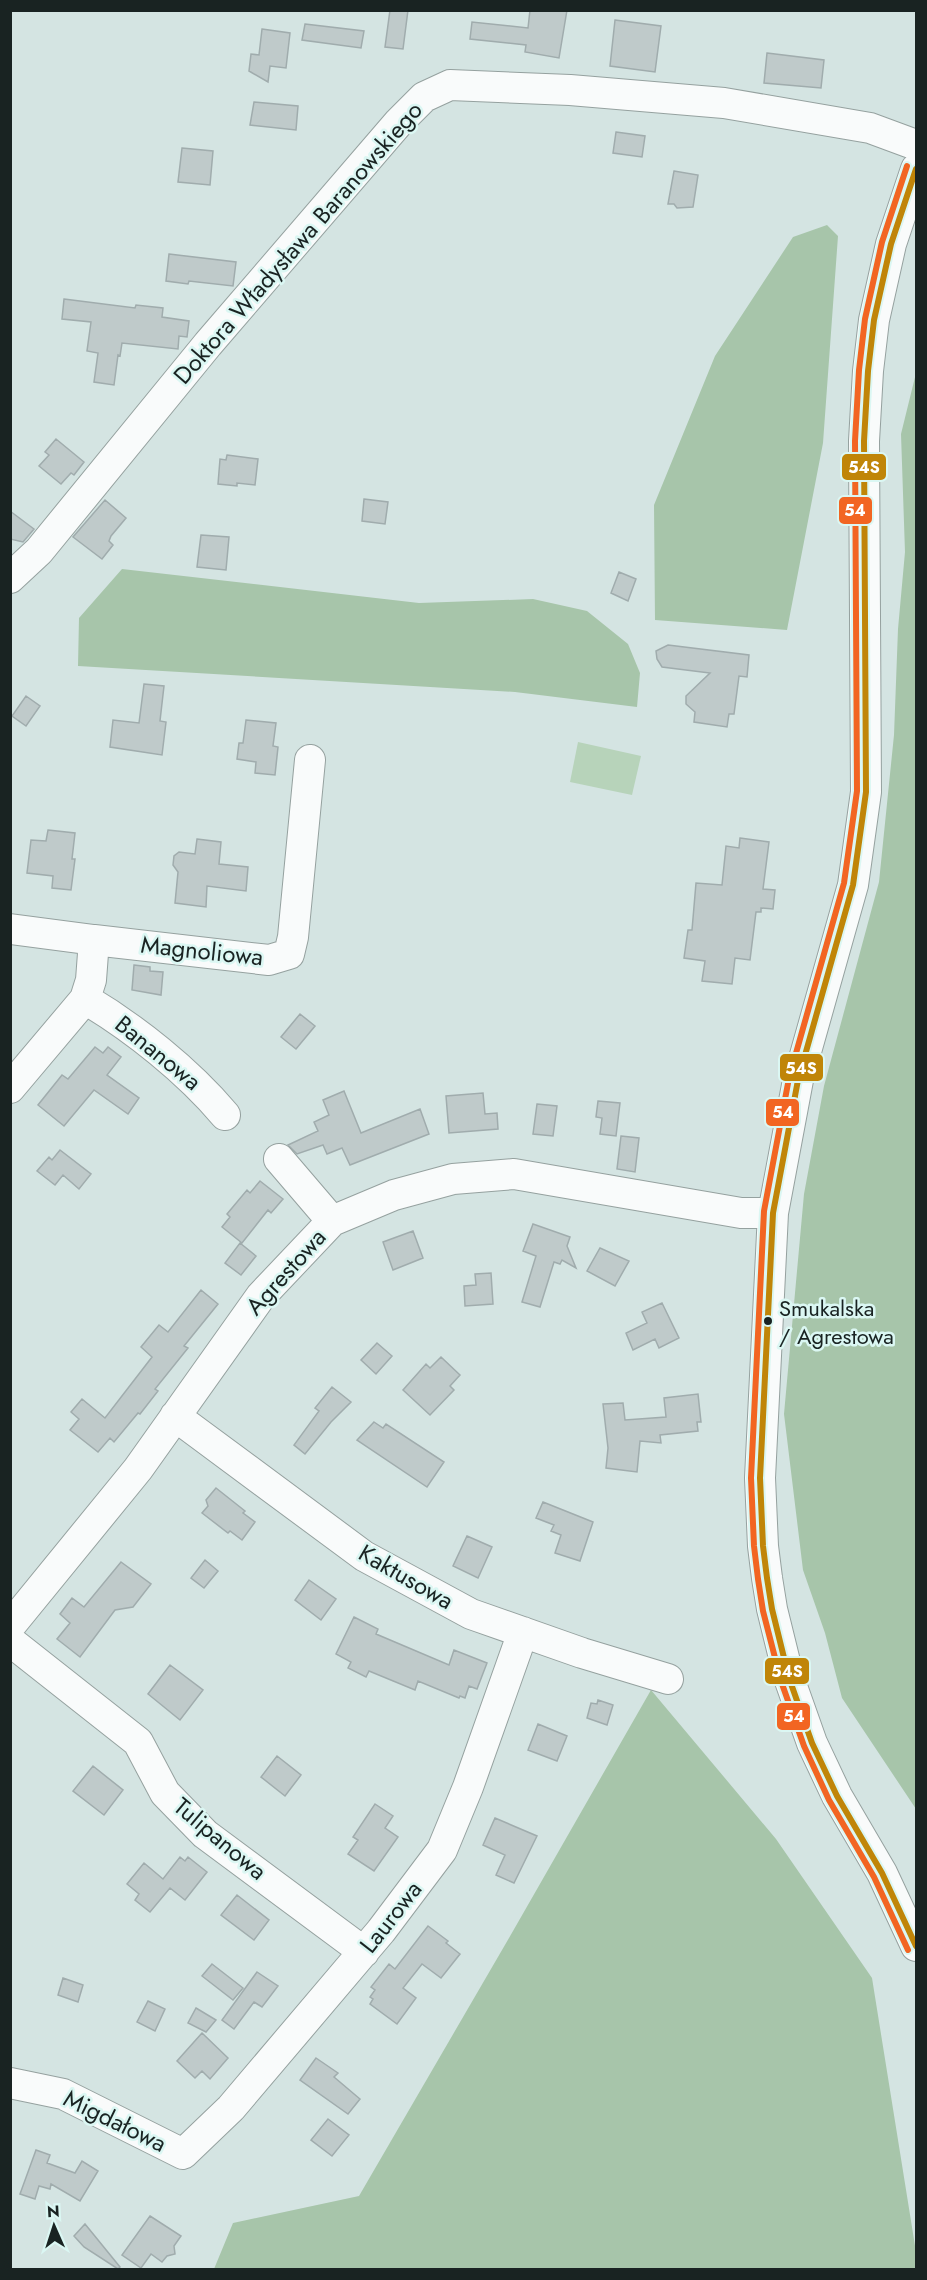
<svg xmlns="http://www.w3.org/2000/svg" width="927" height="2280" font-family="Jost,sans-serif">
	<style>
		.green { fill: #b7d3ba }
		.forest { fill: #a7c5aa }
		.building { fill: #bfcaca; stroke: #a0acad; stroke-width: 1.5 }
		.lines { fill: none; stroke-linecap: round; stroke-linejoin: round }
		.minor-casing { stroke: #95a19f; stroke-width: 32 }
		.minor { stroke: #f9fbfb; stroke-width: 30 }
		.bus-1-casing { stroke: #dbf7f3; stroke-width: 10 }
		.bus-2-casing { stroke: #dbf7f3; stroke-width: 10 }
		.bus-1 { stroke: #c08508; stroke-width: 6 }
		.bus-2 { stroke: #f26522; stroke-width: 6 }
		.bus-dot { fill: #192322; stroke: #dbf7f3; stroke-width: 2 }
		.labels { text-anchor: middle; stroke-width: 5; stroke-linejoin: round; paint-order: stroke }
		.bus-label { font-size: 22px; fill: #192322; stroke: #dbf7f3; text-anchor: start }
		.street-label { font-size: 24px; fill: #192322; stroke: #dbf7f3 }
		.line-badge { stroke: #dbf7f3; stroke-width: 2 }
		.badge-label { font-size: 16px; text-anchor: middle; font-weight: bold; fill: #fff }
	</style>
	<rect width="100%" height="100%" fill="#d4e4e2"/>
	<!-- green -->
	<path class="green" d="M 578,742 L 641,756 L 632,795 L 570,782 Z"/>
	<!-- forest -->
	<path class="forest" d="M 827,225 L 838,236 L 823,443 L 787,630 L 655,620 L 654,505 L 715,356 L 793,237 Z
		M 916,373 L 916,1809 L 842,1698 L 825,1633 L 803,1570 L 784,1414 L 804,1194 L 824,1086 L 879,882 L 894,735 L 898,629 L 905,552 L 901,434 Z
		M 122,569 L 419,603 L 533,599 L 587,611 L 628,644 L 640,673 L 637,707 L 515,692 L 78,666 L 79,618 Z
		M 651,1690 L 776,1839 L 872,1978 L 916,2252 L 916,2269 L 214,2269 L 233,2223 L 359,2196 L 509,1938 Z"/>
	<!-- building -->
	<path class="building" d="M 390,10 L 408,10 L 403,49 L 385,47 Z
		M 530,10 L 567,10 L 559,58 L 525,52 L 526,45 L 470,39 L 472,22 L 528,28 Z
		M 615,20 L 661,26 L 655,72 L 610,66 Z
		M 305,24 L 364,31 L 361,48 L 302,40 Z
		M 262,29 L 290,33 L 286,68 L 270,66 L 268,82 L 249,71 L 251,54 L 259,55 Z
		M 767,53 L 824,60 L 821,88 L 764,83 Z
		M 254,102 L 298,106 L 296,130 L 250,125 Z
		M 616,132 L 645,136 L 642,157 L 613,153 Z
		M 182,148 L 213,151 L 210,185 L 178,182 Z
		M 674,171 L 698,175 L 693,207 L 677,208 L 674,204 L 668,204 Z
		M 169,254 L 236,262 L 233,286 L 189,281 L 188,284 L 166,281 Z
		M 64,299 L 135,308 L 136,305 L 163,308 L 162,317 L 189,321 L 187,337 L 179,336 L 178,349 L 122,343 L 120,356 L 118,355 L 114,385 L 94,382 L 98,353 L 87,351 L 91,322 L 62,319 Z
		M 56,439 L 84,462 L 74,475 L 71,473 L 61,484 L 39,466 L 49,455 L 45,452 Z
		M 227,455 L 258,459 L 255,485 L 237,483 L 237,486 L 218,484 L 220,459 L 226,460 Z
		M 364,499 L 388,502 L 385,524 L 362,521 Z
		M 105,500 L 126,518 L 111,536 L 109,541 L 113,545 L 102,559 L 73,537 Z
		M 10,511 L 34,529 L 23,542 L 10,539 Z
		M 201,535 L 229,537 L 226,570 L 197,567 Z
		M 619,572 L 636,579 L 628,601 L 611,593 Z
		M 668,645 L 749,655 L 747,677 L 739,676 L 734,714 L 729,714 L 727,727 L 694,722 L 695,712 L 686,704 L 686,696 L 710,673 L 662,667 L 657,659 L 656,651 Z
		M 144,684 L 164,686 L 160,721 L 166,722 L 162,755 L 110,747 L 113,720 L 139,723 Z
		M 26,696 L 40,706 L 26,726 L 12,716 Z
		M 246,720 L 276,723 L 273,746 L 278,747 L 275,775 L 255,773 L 256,762 L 237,759 L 239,743 L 243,743 Z
		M 48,830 L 75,833 L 72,859 L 75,859 L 71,890 L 52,888 L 53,876 L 27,873 L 31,840 L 46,841 Z
		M 740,838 L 769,842 L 763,889 L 775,890 L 773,909 L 761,908 L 761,912 L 756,912 L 750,960 L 735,958 L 732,984 L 702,981 L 705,961 L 684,958 L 688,930 L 692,930 L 696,883 L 722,885 L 726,846 L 739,848 Z
		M 197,839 L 221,842 L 219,864 L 248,867 L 246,891 L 207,886 L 206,907 L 175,903 L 178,872 L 173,865 L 174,856 L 179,852 L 195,854 Z
		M 134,965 L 150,967 L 150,971 L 163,972 L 161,995 L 132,990 Z
		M 300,1014 L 315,1026 L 296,1049 L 281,1037 Z
		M 95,1047 L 103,1053 L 108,1047 L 121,1057 L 107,1075 L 139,1098 L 128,1114 L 94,1090 L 64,1126 L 38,1105 L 62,1075 L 68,1079 Z
		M 344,1091 L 361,1133 L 420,1109 L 429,1134 L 350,1165 L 342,1148 L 327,1154 L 323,1145 L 297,1154 L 288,1145 L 318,1131 L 314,1122 L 329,1115 L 323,1100 Z
		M 483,1093 L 485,1114 L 497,1113 L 498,1129 L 449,1133 L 446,1096 Z
		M 598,1101 L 620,1103 L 616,1136 L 600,1134 L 602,1118 L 596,1117 Z
		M 537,1104 L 557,1106 L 553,1136 L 533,1134 Z
		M 621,1136 L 639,1138 L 635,1172 L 617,1169 Z
		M 60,1150 L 91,1174 L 79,1189 L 63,1175 L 55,1185 L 37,1171 L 49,1157 L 52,1160 Z
		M 260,1181 L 283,1199 L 271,1213 L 268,1210 L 242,1243 L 222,1227 L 230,1217 L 227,1214 L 247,1190 L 250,1193 Z
		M 533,1224 L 570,1237 L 567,1246 L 576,1268 L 562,1260 L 560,1264 L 554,1262 L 540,1307 L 522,1302 L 536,1256 L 523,1251 Z
		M 413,1231 L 423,1258 L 393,1270 L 383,1242 Z
		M 240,1243 L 256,1256 L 241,1275 L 225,1263 Z
		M 600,1248 L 629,1261 L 615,1286 L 587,1271 Z
		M 491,1273 L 493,1304 L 465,1306 L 464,1286 L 476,1285 L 475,1274 Z
		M 201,1290 L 218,1304 L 184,1346 L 188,1348 L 155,1389 L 158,1391 L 140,1414 L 138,1413 L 114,1442 L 110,1438 L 98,1452 L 70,1430 L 79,1419 L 71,1412 L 82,1399 L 105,1418 L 152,1357 L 141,1347 L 159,1325 L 168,1332 Z
		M 662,1303 L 679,1338 L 659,1348 L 655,1339 L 633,1350 L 626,1333 L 647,1323 L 642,1312 Z
		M 377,1343 L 392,1356 L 376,1374 L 361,1360 Z
		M 441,1357 L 460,1375 L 450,1386 L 454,1390 L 430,1415 L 403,1390 L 426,1364 L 430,1368 Z
		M 332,1387 L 351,1402 L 331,1422 L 305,1454 L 294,1445 L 319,1411 L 315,1408 Z
		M 698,1394 L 701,1422 L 697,1422 L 698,1431 L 660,1435 L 661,1443 L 640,1441 L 637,1472 L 606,1468 L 608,1448 L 603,1404 L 623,1403 L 625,1420 L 666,1417 L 664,1398 Z
		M 374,1422 L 383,1428 L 386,1424 L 444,1462 L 427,1487 L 357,1440 Z
		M 216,1488 L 245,1511 L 243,1513 L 255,1522 L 242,1540 L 230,1531 L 228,1533 L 202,1513 L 208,1506 L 206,1500 Z
		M 543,1502 L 593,1522 L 580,1561 L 555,1553 L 561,1535 L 551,1531 L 554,1525 L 536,1518 Z
		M 467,1536 L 492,1547 L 478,1578 L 453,1566 Z
		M 205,1560 L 218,1571 L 204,1588 L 191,1578 Z
		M 121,1562 L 151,1584 L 133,1607 L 115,1610 L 80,1657 L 57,1639 L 70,1623 L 60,1614 L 72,1598 L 84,1607 Z
		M 309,1580 L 336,1599 L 321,1620 L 295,1600 Z
		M 354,1617 L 378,1629 L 376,1634 L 449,1665 L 454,1650 L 487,1663 L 477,1689 L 469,1686 L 465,1698 L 460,1696 L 459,1698 L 418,1681 L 415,1690 L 369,1671 L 366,1677 L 348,1668 L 351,1662 L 336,1654 Z
		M 170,1665 L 203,1690 L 180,1720 L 148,1694 Z
		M 598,1700 L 613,1705 L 607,1725 L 587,1718 L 591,1703 L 597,1704 Z
		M 538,1724 L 567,1736 L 557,1761 L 528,1750 Z
		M 277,1756 L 301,1775 L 285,1796 L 261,1777 Z
		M 93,1766 L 123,1790 L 104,1815 L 73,1791 Z
		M 375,1804 L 393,1816 L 385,1828 L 398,1837 L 374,1871 L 348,1854 L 358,1840 L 353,1837 Z
		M 495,1818 L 537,1836 L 514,1883 L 496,1875 L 505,1855 L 483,1845 Z
		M 180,1857 L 185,1861 L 188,1857 L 207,1872 L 185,1900 L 170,1888 L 150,1912 L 135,1900 L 139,1894 L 127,1884 L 144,1863 L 163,1879 Z
		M 237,1895 L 269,1920 L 254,1940 L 221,1915 Z
		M 428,1926 L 448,1941 L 446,1943 L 460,1954 L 441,1978 L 422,1964 L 403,1988 L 416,1998 L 397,2024 L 370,2004 L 373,1999 L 370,1997 L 375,1990 L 371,1987 L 389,1964 L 395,1969 Z
		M 212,1964 L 243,1988 L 233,2000 L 202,1976 Z
		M 257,1972 L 278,1986 L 262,2007 L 254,2002 L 234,2029 L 222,2020 Z
		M 63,1978 L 83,1985 L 78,2002 L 58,1995 Z
		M 148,2001 L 165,2009 L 155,2031 L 137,2022 Z
		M 196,2008 L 216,2020 L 206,2032 L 188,2023 Z
		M 202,2033 L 228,2058 L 210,2079 L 202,2071 L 195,2078 L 177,2061 Z
		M 316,2058 L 338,2073 L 334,2077 L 360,2099 L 348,2114 L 300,2080 Z
		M 328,2119 L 349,2135 L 332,2156 L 311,2140 Z
		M 36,2150 L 50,2155 L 47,2163 L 75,2173 L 82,2161 L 98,2171 L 80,2201 L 51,2184 L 50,2189 L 39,2186 L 35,2199 L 20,2194 Z
		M 150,2216 L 181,2236 L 174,2246 L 175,2254 L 167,2256 L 162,2262 L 151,2254 L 141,2268 L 122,2255 Z
		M 85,2224 L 120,2267 L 118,2269 L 84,2247 L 74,2236 Z"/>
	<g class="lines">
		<defs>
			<path id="minor" d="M 916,169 L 891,244 L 874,320 L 868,371 L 864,441 L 866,792 L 853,885 L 798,1080 L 773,1213 L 760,1478 L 763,1546 L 767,1578 L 772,1609 L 789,1678 L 812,1743 L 837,1796 L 882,1873 L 916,1946
				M 10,578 L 39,551 L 208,344 L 399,122 L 424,97 L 450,85 L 570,90 L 724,103 L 870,128 L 916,145
				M 10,929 L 94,940
				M 85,999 C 134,1028 188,1071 225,1115
				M 10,1088 L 85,999 L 91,980 L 94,940 L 269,960 L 289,954 L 293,937 L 310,760
				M 279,1159 L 332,1221
				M 175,1416 L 364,1556 L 471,1614 L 582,1653 L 668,1679
				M 10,1626 L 138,1469 L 261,1296 L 332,1221 L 394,1195 L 453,1179 L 514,1174 L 741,1213 L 773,1213
				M 10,1641 L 138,1742 L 165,1793 L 205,1834 L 364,1952
				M 10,2083 L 63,2094 L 183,2154 L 231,2108 L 381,1931 L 442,1850 L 468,1787 L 523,1632"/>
		</defs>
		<!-- minor casing -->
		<use href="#minor" class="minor-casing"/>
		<!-- minor -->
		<use href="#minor" class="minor"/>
		<defs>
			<path id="bus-1" d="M 916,169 L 891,244 L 874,320 L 868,371 L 864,441 L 866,792 L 853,885 L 798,1080 L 773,1213 L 760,1478 L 763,1546 L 767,1578 L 772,1609 L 789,1678 L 812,1743 L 837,1796 L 882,1873 L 916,1946"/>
			<path id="bus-2" d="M 907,166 L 882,242 L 865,319 L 859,370 L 855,441 L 857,791 L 844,883 L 789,1078 L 764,1211 L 751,1478 L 754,1546 L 758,1579 L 763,1611 L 781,1681 L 804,1746 L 829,1800 L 874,1877 L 908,1950"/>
		</defs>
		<!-- bus-1 casing -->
		<use href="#bus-1" class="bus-1-casing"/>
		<!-- bus-2 casing -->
		<use href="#bus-2" class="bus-2-casing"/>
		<!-- bus-1 -->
		<use href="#bus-1" class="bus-1"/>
		<!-- bus-2 -->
		<use href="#bus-2" class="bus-2"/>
	</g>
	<!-- markers -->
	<circle class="bus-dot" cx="768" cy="1321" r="5"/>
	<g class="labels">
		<!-- bus labels -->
		<g class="bus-label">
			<text x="779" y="1316">Smukalska<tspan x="779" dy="28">/ Agrestowa</tspan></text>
		</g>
		<!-- street labels -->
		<g class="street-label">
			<text transform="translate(298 243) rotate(-49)" y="8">Doktora Władysława Baranowskiego</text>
			<text transform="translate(202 951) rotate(6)" y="8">Magnoliowa</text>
			<text transform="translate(158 1053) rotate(39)" y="8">Bananowa</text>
			<text transform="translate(286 1272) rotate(-48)" y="8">Agrestowa</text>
			<text transform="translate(406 1577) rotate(30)" y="8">Kaktusowa</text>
			<text transform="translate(220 1839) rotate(40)" y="8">Tulipanowa</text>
			<text transform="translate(391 1917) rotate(-52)" y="8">Laurowa</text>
			<text transform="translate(115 2121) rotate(26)" y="8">Migdałowa</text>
		</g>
	</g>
	<g class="line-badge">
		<rect x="841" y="453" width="46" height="28" rx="6" fill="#c08508"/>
		<rect x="838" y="496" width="35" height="29" rx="6" fill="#f26522"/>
		<rect x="779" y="1053" width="45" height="29" rx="6" fill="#c08508"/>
		<rect x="765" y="1098" width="35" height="29" rx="6" fill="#f26522"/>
		<rect x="764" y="1657" width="46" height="28" rx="6" fill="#c08508"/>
		<rect x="776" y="1702" width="35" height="29" rx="6" fill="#f26522"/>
	</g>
	<g class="badge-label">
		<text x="864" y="473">54S</text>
		<text x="855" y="516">54</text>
		<text x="801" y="1074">54S</text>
		<text x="783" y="1118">54</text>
		<text x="787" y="1677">54S</text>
		<text x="794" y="1722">54</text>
	</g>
	<!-- border -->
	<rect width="927" height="2280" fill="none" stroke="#192322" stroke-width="24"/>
	<!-- north arrow -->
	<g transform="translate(54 2226) rotate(357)" stroke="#dbf7f3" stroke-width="4.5" paint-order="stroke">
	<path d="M0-4.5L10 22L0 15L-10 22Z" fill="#192322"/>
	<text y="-9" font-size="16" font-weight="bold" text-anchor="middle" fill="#192322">N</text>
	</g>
</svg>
